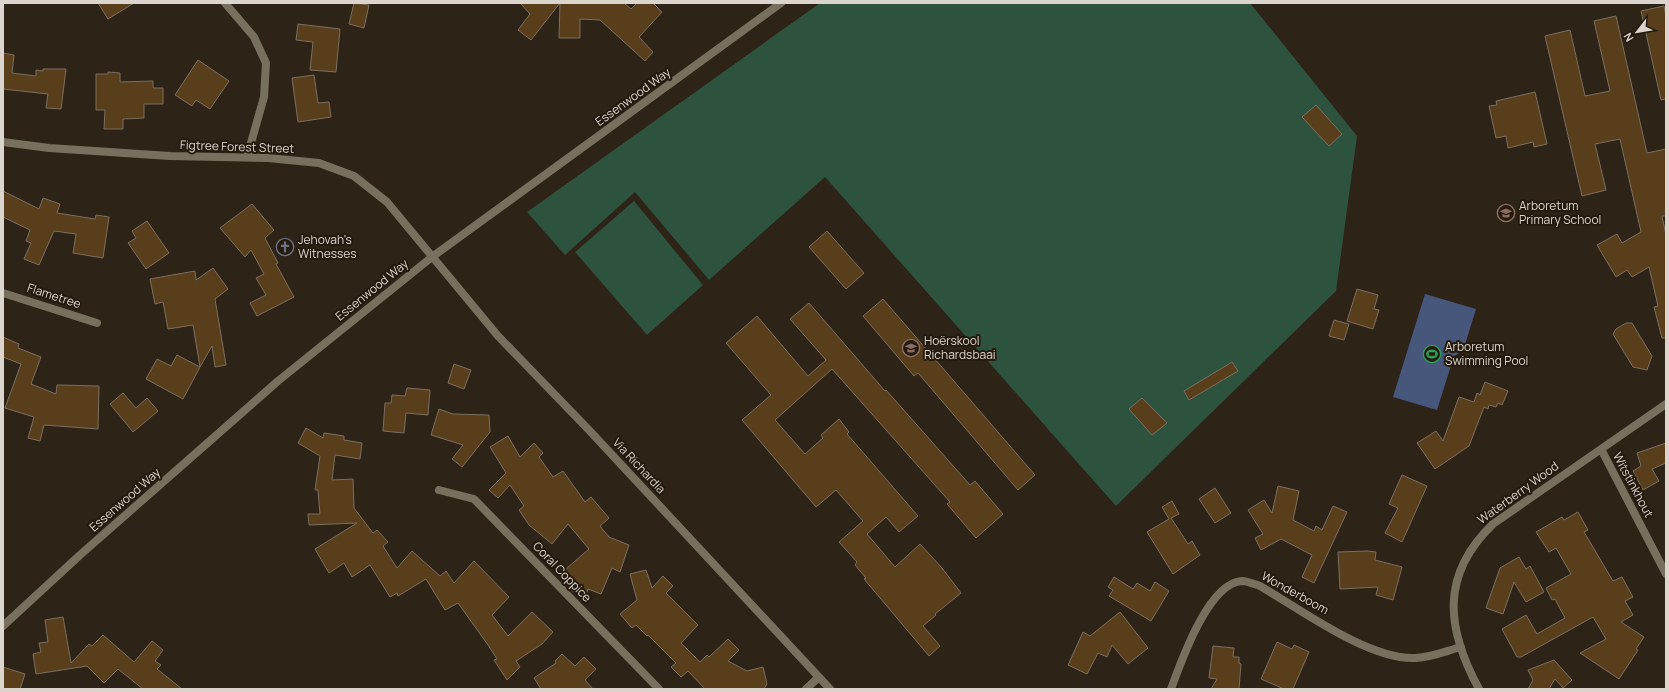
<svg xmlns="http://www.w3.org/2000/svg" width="1669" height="692" font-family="Manrope,sans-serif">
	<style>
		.green { fill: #2d523d }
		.water { fill: #46577b }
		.building { fill: #593e1b; stroke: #7b6f61 }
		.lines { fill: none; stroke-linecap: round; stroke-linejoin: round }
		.minor { stroke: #77705e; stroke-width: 8 }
		.labels { text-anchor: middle; stroke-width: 4; stroke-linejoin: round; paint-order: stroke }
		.street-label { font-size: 12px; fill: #dcd5cd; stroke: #241a0e }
		.poi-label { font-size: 12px; fill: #dcd5cd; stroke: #241a0e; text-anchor: start }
	</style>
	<rect width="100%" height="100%" fill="#2d2317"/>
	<!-- green -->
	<path class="green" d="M 820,3 L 1250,3 L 1357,136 L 1336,291 L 1116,506 L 825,177 L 709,280 L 635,192 L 565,255 L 527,212 Z
		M 634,201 L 703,285 L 647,335 L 575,252 Z"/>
	<!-- water -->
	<path class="water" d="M 1425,294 L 1476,309 L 1463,351 L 1454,356 L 1437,410 L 1393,397 Z"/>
	<!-- building -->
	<path class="building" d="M 98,3 L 134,3 L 108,19 Z
		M 354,3 L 369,5 L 364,28 L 349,24 Z
		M 520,3 L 560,3 L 531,40 L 518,30 L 530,14 Z
		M 560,3 L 624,3 L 631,9 L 637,3 L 653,3 L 662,12 L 639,37 L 653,52 L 645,61 L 600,20 L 580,19 L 580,38 L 559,38 Z
		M 1664,6 L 1666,16 L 1666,99 L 1661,100 L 1641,11 Z
		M 1616,16 L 1647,153 L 1666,149 L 1666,216 L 1662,216 L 1666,235 L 1666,338 L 1662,338 L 1654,307 L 1658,306 L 1649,267 L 1632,277 L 1627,270 L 1616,277 L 1597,245 L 1617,234 L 1622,243 L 1641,232 L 1620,139 L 1595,144 L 1606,190 L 1582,196 L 1545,36 L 1570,30 L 1585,96 L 1610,91 L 1594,21 Z
		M 298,24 L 340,29 L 336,72 L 310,70 L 313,42 L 296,40 Z
		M 3,53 L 14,55 L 12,73 L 36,76 L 36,70 L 43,71 L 43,69 L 66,69 L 61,109 L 46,108 L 48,94 L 3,89 Z
		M 198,60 L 229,81 L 210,109 L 196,100 L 192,106 L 175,95 Z
		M 108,72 L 120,73 L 120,82 L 153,81 L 153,88 L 163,88 L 163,104 L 144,104 L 144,118 L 123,119 L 123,129 L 104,129 L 105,110 L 96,110 L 96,74 L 108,74 Z
		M 314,75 L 318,103 L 329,102 L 331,117 L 298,122 L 292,78 Z
		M 1535,92 L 1547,144 L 1534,147 L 1533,142 L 1508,148 L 1506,136 L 1496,138 L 1489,106 L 1497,105 L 1496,101 Z
		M 1316,105 L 1342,134 L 1329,146 L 1302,117 Z
		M 3,191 L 39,209 L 43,198 L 60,204 L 57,213 L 95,219 L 96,215 L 109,217 L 103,258 L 73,253 L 76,234 L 54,231 L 39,265 L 24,259 L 31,243 L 26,241 L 30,230 L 3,217 Z
		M 252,204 L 274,230 L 265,238 L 278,263 L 276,264 L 294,297 L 257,316 L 250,303 L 266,295 L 256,278 L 264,274 L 251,250 L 245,257 L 220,228 Z
		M 147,221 L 169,253 L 146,269 L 128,243 L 136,238 L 132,231 Z
		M 827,231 L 864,273 L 846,289 L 809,247 Z
		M 213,268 L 228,289 L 215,299 L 226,365 L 215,367 L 212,346 L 200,367 L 193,325 L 168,329 L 163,302 L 155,304 L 150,279 L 195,271 L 196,280 Z
		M 1357,289 L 1378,295 L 1374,309 L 1379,310 L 1373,329 L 1347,321 Z
		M 883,299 L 1035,475 L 1018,490 L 918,373 L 914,376 L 863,316 Z
		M 809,303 L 885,391 L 886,390 L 970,485 L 975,481 L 1003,514 L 976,538 L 947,504 L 950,502 L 832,369 L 775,420 L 805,454 L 823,438 L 821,435 L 839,419 L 849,432 L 847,434 L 918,516 L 899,532 L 886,517 L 867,534 L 895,567 L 920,544 L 942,568 L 961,593 L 935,614 L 936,615 L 923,626 L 940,646 L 929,656 L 864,579 L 866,578 L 855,565 L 857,562 L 839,542 L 863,521 L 836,490 L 816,507 L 742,420 L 771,395 L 726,343 L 757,316 L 808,376 L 826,360 L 790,319 Z
		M 1334,320 L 1349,324 L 1344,340 L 1329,336 Z
		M 1626,323 L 1632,323 L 1652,356 L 1647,370 L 1633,367 L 1613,334 L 1616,329 Z
		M 3,337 L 19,344 L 18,348 L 41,357 L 31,384 L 56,394 L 57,385 L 99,386 L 98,429 L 44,425 L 40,441 L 28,438 L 34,417 L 5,408 L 21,364 L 3,357 Z
		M 177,355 L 200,367 L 183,399 L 146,379 L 157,359 L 171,366 Z
		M 1232,362 L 1238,371 L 1189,400 L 1184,391 Z
		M 454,364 L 471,370 L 464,389 L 448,383 Z
		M 1485,382 L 1508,391 L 1502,405 L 1498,403 L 1496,407 L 1489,405 L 1488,409 L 1484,407 L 1469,446 L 1435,469 L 1417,443 L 1436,431 L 1443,441 L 1459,397 L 1474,402 L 1477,393 L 1480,395 Z
		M 407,388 L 430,390 L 428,415 L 406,413 L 404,433 L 383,431 L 385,403 L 391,403 L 392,395 L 405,396 Z
		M 123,393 L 136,408 L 147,398 L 158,411 L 133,432 L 110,404 Z
		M 1142,398 L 1167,423 L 1152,435 L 1129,409 Z
		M 439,409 L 453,414 L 489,415 L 490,432 L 462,467 L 452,459 L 463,445 L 431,435 Z
		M 306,428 L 323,438 L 324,433 L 344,436 L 344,440 L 362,443 L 360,459 L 335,455 L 332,480 L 353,479 L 354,508 L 373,533 L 377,530 L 388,542 L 383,546 L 397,568 L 412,551 L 440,576 L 446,571 L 454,583 L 474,561 L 509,597 L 492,615 L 508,636 L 532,612 L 553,632 L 542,644 L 516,661 L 520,667 L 507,680 L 494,660 L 497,659 L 488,645 L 458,603 L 445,610 L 426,579 L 398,596 L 397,593 L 390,597 L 370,565 L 352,577 L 344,563 L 329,573 L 315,549 L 357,523 L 309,525 L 308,514 L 320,514 L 318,490 L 315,490 L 320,456 L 298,443 Z
		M 508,436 L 520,457 L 534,443 L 543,453 L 539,457 L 553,477 L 563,471 L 585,502 L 591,497 L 609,518 L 600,526 L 609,537 L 629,545 L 620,572 L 612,568 L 601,594 L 588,589 L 585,597 L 572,591 L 559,575 L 589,549 L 568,524 L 552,544 L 529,525 L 519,510 L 524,506 L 510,485 L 498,498 L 489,490 L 506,473 L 490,447 Z
		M 1666,443 L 1666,463 L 1652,469 L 1659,481 L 1643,490 L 1633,471 L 1641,466 L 1637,453 Z
		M 1402,475 L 1427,486 L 1402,542 L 1385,533 L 1398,508 L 1389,504 Z
		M 1278,486 L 1299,491 L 1293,520 L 1314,531 L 1316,526 L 1322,530 L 1333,506 L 1347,512 L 1314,583 L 1302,577 L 1312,555 L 1281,539 L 1261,550 L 1255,538 L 1263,534 L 1248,510 L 1264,500 L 1272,513 Z
		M 1215,488 L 1231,513 L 1215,523 L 1199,499 Z
		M 1172,501 L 1179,514 L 1171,518 L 1188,544 L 1192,541 L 1200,555 L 1173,574 L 1147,532 L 1169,519 L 1162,507 Z
		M 1578,512 L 1588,530 L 1584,532 L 1613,581 L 1622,577 L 1633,597 L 1625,601 L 1633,615 L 1621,622 L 1644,637 L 1636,649 L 1638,650 L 1619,679 L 1580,653 L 1606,639 L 1593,617 L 1521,657 L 1517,657 L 1502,629 L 1526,615 L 1537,634 L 1565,618 L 1555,599 L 1552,600 L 1546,588 L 1571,574 L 1556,548 L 1549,552 L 1536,532 L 1562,517 L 1564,520 Z
		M 1367,551 L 1376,552 L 1375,560 L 1402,567 L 1393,600 L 1376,595 L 1378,587 L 1340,589 L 1338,552 Z
		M 1519,557 L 1526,569 L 1530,566 L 1544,592 L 1526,602 L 1514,582 L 1503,614 L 1486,608 L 1500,568 Z
		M 646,570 L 652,588 L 663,576 L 673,586 L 666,593 L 698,625 L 681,643 L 700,662 L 707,655 L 709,657 L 728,639 L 739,650 L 728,661 L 747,671 L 763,667 L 767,684 L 764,689 L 705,689 L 688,671 L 681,677 L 671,667 L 676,663 L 648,635 L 647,636 L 636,625 L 632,628 L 620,614 L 637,600 L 630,574 Z
		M 1114,577 L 1133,589 L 1137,583 L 1150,591 L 1155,582 L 1169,591 L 1151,621 L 1109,596 L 1113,590 L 1108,587 Z
		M 1120,612 L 1148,648 L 1128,664 L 1112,645 L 1107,657 L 1098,653 L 1087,674 L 1068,665 L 1083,632 L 1090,636 Z
		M 63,617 L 71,663 L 89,644 L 92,646 L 103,635 L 134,662 L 152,641 L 163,650 L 155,661 L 161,665 L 157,669 L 182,689 L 143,689 L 118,669 L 104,683 L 87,666 L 36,674 L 33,654 L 41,652 L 39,643 L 48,642 L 45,620 Z
		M 1277,642 L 1292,649 L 1294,645 L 1309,652 L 1293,689 L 1284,689 L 1261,679 Z
		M 1213,646 L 1234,648 L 1233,657 L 1239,657 L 1239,663 L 1241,664 L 1239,689 L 1211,689 L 1217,679 L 1209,678 Z
		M 562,654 L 575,666 L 584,657 L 596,669 L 585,680 L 593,689 L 541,689 L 534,678 L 556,663 L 555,661 Z
		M 1554,660 L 1572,680 L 1563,688 L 1555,679 L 1549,689 L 1528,689 L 1533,680 L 1528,670 Z
		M 3,667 L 25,674 L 20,689 L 3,689 Z"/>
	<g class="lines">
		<!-- minor -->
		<path class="minor" d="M 225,3 L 254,37 L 266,63 L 264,97 L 247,157
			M 3,142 L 49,148 L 170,156 L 268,158 L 319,163 L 354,176 L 387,202 L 498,336 L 588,429 L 830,689
			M 3,293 L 97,323
			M 1601,449 L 1666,574
			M 439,490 L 474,499 L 659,689
			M 3,626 L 80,555 L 278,381 L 432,257 L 781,3
			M 806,689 L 819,677
			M 1171,689 C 1181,662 1208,583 1242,581 C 1247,581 1254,584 1260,586 C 1300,609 1370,661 1416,658 C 1432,657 1446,651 1461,647
			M 1479,689 C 1446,628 1440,575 1493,524 L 1666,404"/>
	</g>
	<!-- icons -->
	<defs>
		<symbol id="school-ring" viewBox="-11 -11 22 22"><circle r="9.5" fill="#241a0e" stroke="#8d6e63" stroke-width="1.5"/><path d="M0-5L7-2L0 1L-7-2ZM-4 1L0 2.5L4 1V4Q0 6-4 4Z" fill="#8d6e63"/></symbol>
		<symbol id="church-ring" viewBox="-11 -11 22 22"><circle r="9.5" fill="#241a0e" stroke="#6b7280" stroke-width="1.5"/><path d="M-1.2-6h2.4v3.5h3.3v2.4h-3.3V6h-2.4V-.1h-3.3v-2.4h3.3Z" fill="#6b7280"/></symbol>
		<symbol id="stadium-ring" viewBox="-11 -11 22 22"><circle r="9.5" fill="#241a0e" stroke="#2e9e5b" stroke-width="1.5"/><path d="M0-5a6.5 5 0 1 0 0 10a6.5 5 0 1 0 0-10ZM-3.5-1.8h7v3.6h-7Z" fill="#2e9e5b"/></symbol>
	</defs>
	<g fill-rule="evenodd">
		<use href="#school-ring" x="1496" y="203" width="20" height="20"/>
		<use href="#church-ring" x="275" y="237" width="20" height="20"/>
		<use href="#school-ring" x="901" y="338" width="20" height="20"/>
		<use href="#stadium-ring" x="1422" y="344" width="20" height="20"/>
	</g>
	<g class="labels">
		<!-- street labels -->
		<g class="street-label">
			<text transform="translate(633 97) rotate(-36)" y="4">Essenwood Way</text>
			<text transform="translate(237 147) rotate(2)" y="4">Figtree Forest Street</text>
			<text transform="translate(372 290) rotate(-39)" y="4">Essenwood Way</text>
			<text transform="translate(54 296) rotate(18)" y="4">Flametree</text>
			<text transform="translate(639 466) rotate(47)" y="4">Via Richardia</text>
			<text transform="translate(1633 485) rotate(62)" y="4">Witstinkhout</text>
			<text transform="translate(1518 493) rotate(-36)" y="4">Waterberry Wood</text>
			<text transform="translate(125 500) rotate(-41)" y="4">Essenwood Way</text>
			<text transform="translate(562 572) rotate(46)" y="4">Coral Coppice</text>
			<text transform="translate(1295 593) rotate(29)" y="4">Wonderboom</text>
		</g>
		<!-- poi labels -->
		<g class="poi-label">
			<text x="1519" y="210">Arboretum<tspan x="1519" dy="14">Primary School</tspan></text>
			<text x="298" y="244">Jehovah's<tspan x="298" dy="14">Witnesses</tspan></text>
			<text x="924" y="345">Hoërskool<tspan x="924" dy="14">Richardsbaai</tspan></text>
			<text x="1445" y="351">Arboretum<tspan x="1445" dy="14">Swimming Pool</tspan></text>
		</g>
	</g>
	<!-- border -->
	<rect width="1669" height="692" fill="none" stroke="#dcd5cd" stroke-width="8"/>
	<!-- north arrow -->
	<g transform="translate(1637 32) rotate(239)" stroke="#241a0e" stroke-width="3" paint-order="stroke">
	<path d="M0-3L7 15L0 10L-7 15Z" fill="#dcd5cd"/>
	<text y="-6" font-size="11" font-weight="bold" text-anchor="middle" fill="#dcd5cd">N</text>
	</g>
</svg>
